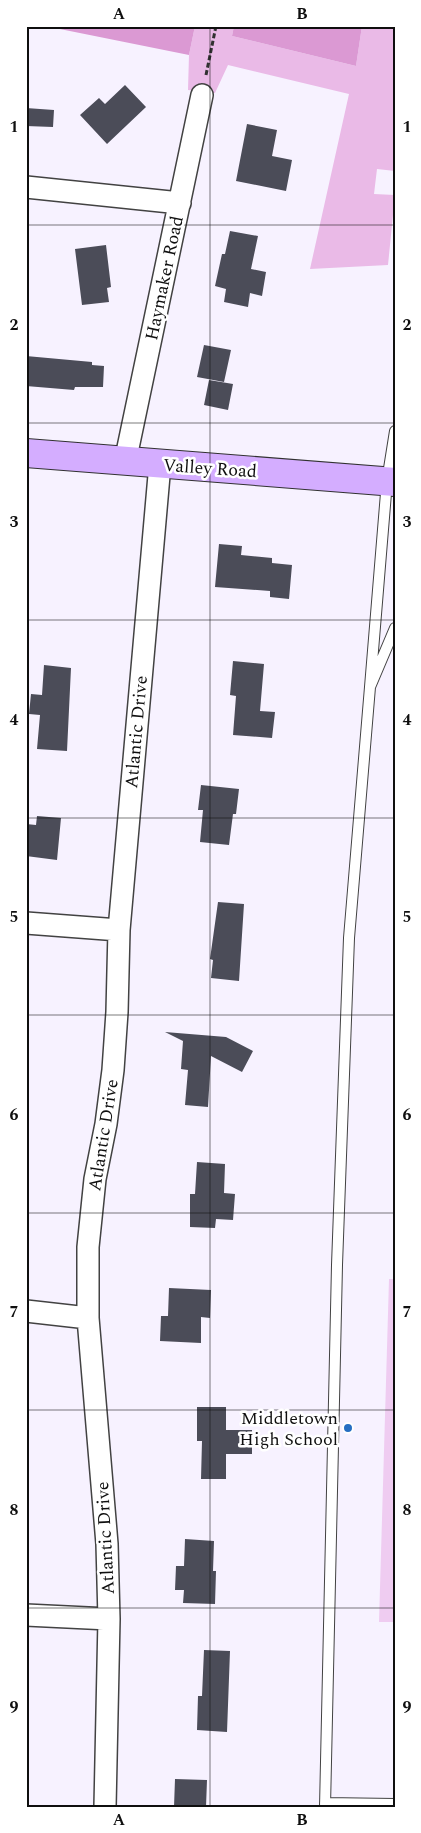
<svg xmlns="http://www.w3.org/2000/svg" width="421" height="1833" font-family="Spectral,serif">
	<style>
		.green { fill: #eabae7 }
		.forest { fill: #db99d3 }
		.pitch { fill: #efccf1 }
		.building { fill: #4b4c58 }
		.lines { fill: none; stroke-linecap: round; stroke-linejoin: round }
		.lane-casing { stroke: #424242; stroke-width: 12 }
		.street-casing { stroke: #424242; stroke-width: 24 }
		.secondary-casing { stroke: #313131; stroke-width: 30 }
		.path { stroke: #313131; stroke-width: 3; stroke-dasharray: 5 2.5; stroke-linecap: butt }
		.lane { stroke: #fff; stroke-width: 10 }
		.street { stroke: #fff; stroke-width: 21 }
		.secondary { stroke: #d4adff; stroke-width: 28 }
		.grid { fill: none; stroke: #0f0f0f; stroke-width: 1; stroke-opacity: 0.55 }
		.poi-dot { fill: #256ec2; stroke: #fff; stroke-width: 2 }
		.labels { text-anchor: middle; stroke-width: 5; stroke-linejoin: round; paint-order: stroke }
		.street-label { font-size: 18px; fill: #0f0f0f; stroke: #fff }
		.poi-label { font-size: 18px; fill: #0f0f0f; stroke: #fff; text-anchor: end }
		.neatline { fill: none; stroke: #0f0f0f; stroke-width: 2 }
		.grid-label { font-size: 16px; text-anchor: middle; font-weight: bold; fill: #0f0f0f }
	</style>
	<rect width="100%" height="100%" fill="#f7f2ff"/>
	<!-- green -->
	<path class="green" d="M 195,26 L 234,26 L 232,36 L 356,66 L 362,26 L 395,26 L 395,171 L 377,169 L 374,194 L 395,195 L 388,265 L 310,269 L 349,94 L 228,65 L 215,93 L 188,90 L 189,55 Z"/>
	<!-- forest -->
	<path class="forest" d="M 45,26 L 195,26 L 189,55 Z
		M 234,26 L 362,26 L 356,66 L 232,36 Z"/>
	<!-- pitch -->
	<path class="pitch" d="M 389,1279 L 395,1279 L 395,1622 L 379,1622 Z"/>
	<!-- building -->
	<path class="building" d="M 125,85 L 146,107 L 107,144 L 80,115 L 99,98 L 105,104 Z
		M 26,108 L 54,110 L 53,127 L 26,126 Z
		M 247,124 L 277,130 L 272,156 L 292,160 L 286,191 L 236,181 Z
		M 230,231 L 258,236 L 251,269 L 266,272 L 262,296 L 250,293 L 248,307 L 224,302 L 226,289 L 215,286 L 222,254 L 225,254 Z
		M 106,245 L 111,287 L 107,288 L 109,302 L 82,305 L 75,249 Z
		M 204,345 L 231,350 L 224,382 L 197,377 Z
		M 26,356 L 92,362 L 92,365 L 104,366 L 103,387 L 75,387 L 74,390 L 26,386 Z
		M 209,380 L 233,384 L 228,410 L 204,405 Z
		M 219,544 L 242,546 L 241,555 L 272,558 L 272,563 L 292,565 L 289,599 L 270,597 L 270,591 L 215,587 Z
		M 233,661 L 264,664 L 260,711 L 275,712 L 272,738 L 233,735 L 236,696 L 230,695 Z
		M 44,665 L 71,668 L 67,751 L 37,749 L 40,715 L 29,714 L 31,694 L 42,695 Z
		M 201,785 L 239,789 L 236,814 L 233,814 L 229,845 L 200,842 L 203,810 L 198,810 Z
		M 37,816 L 61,818 L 57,860 L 26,856 L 26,824 L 36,825 Z
		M 218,902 L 244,904 L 239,981 L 211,978 L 213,960 L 210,959 Z
		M 165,1032 L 226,1037 L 253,1051 L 242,1072 L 211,1056 L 208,1107 L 185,1105 L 188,1070 L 181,1069 L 183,1041 Z
		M 197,1162 L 225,1164 L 224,1193 L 235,1194 L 233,1220 L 216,1219 L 215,1228 L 190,1227 L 190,1194 L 195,1194 Z
		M 169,1288 L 211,1290 L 210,1318 L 201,1317 L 201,1343 L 160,1341 L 161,1316 L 168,1316 Z
		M 197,1407 L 226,1407 L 226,1430 L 252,1430 L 252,1454 L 226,1454 L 226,1479 L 201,1479 L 202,1441 L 197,1441 Z
		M 185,1539 L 214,1541 L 213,1571 L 216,1571 L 215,1604 L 183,1603 L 184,1590 L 175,1590 L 176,1566 L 184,1566 Z
		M 204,1650 L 230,1651 L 227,1732 L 197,1730 L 198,1696 L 202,1696 Z
		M 175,1779 L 207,1780 L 206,1807 L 174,1807 Z"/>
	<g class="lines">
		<defs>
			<path id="lane" d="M 395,431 L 387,481 L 370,687 L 395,628
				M 325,1803 L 395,1804
				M 325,1807 L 337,1265 L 349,938 L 370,687"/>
			<path id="street" d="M 26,187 L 180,203
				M 125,462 L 202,95
				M 26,923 L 119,930
				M 26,1311 L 88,1318
				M 26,1615 L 109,1619
				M 105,1807 L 109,1619 L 107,1544 L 88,1318 L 88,1247 L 95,1179 L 106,1124 L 113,1070 L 117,1012 L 119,930 L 160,464"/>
			<path id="secondary" d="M 26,453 L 395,482"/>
		</defs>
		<!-- lane casing -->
		<use href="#lane" class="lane-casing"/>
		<!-- street casing -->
		<use href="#street" class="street-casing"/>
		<!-- secondary casing -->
		<use href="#secondary" class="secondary-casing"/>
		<!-- path -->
		<path class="path" d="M 206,75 L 216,26"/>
		<!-- lane -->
		<use href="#lane" class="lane"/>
		<!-- street -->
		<use href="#street" class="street"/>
		<!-- secondary -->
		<use href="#secondary" class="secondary"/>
	</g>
	<!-- grid -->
	<path class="grid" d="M 210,26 L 210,1807M 26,225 L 395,225M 26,423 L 395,423M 26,620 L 395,620M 26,818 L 395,818M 26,1015 L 395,1015M 26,1213 L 395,1213M 26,1410 L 395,1410M 26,1608 L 395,1608"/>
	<!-- markers -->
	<circle class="poi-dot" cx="348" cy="1428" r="5"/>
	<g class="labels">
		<!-- street labels -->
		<g class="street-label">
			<text transform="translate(164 278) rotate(-78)" y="6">Haymaker Road</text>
			<text transform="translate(210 468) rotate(4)" y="6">Valley Road</text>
			<text transform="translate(136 732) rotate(-85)" y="6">Atlantic Drive</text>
			<text transform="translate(103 1135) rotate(-81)" y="6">Atlantic Drive</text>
			<text transform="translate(105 1538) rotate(-93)" y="6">Atlantic Drive</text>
		</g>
		<!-- poi labels -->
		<g class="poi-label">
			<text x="338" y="1424">Middletown<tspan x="338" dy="21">High School</tspan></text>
		</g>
	</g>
	<!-- border -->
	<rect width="421" height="1833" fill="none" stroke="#ffffff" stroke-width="55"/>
	<rect x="28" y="28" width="366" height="1778" class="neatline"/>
	<g class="grid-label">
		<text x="119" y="19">A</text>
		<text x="302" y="19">B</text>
		<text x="14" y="132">1</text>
		<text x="407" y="132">1</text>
		<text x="14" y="330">2</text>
		<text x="407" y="330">2</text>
		<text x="14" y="527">3</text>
		<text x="407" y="527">3</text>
		<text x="14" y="725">4</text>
		<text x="407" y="725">4</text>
		<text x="14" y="922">5</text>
		<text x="407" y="922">5</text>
		<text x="14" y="1120">6</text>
		<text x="407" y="1120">6</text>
		<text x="14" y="1317">7</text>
		<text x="407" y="1317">7</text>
		<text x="14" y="1515">8</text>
		<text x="407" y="1515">8</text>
		<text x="14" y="1712">9</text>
		<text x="407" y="1712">9</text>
		<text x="119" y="1825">A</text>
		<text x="302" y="1825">B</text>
	</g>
</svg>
